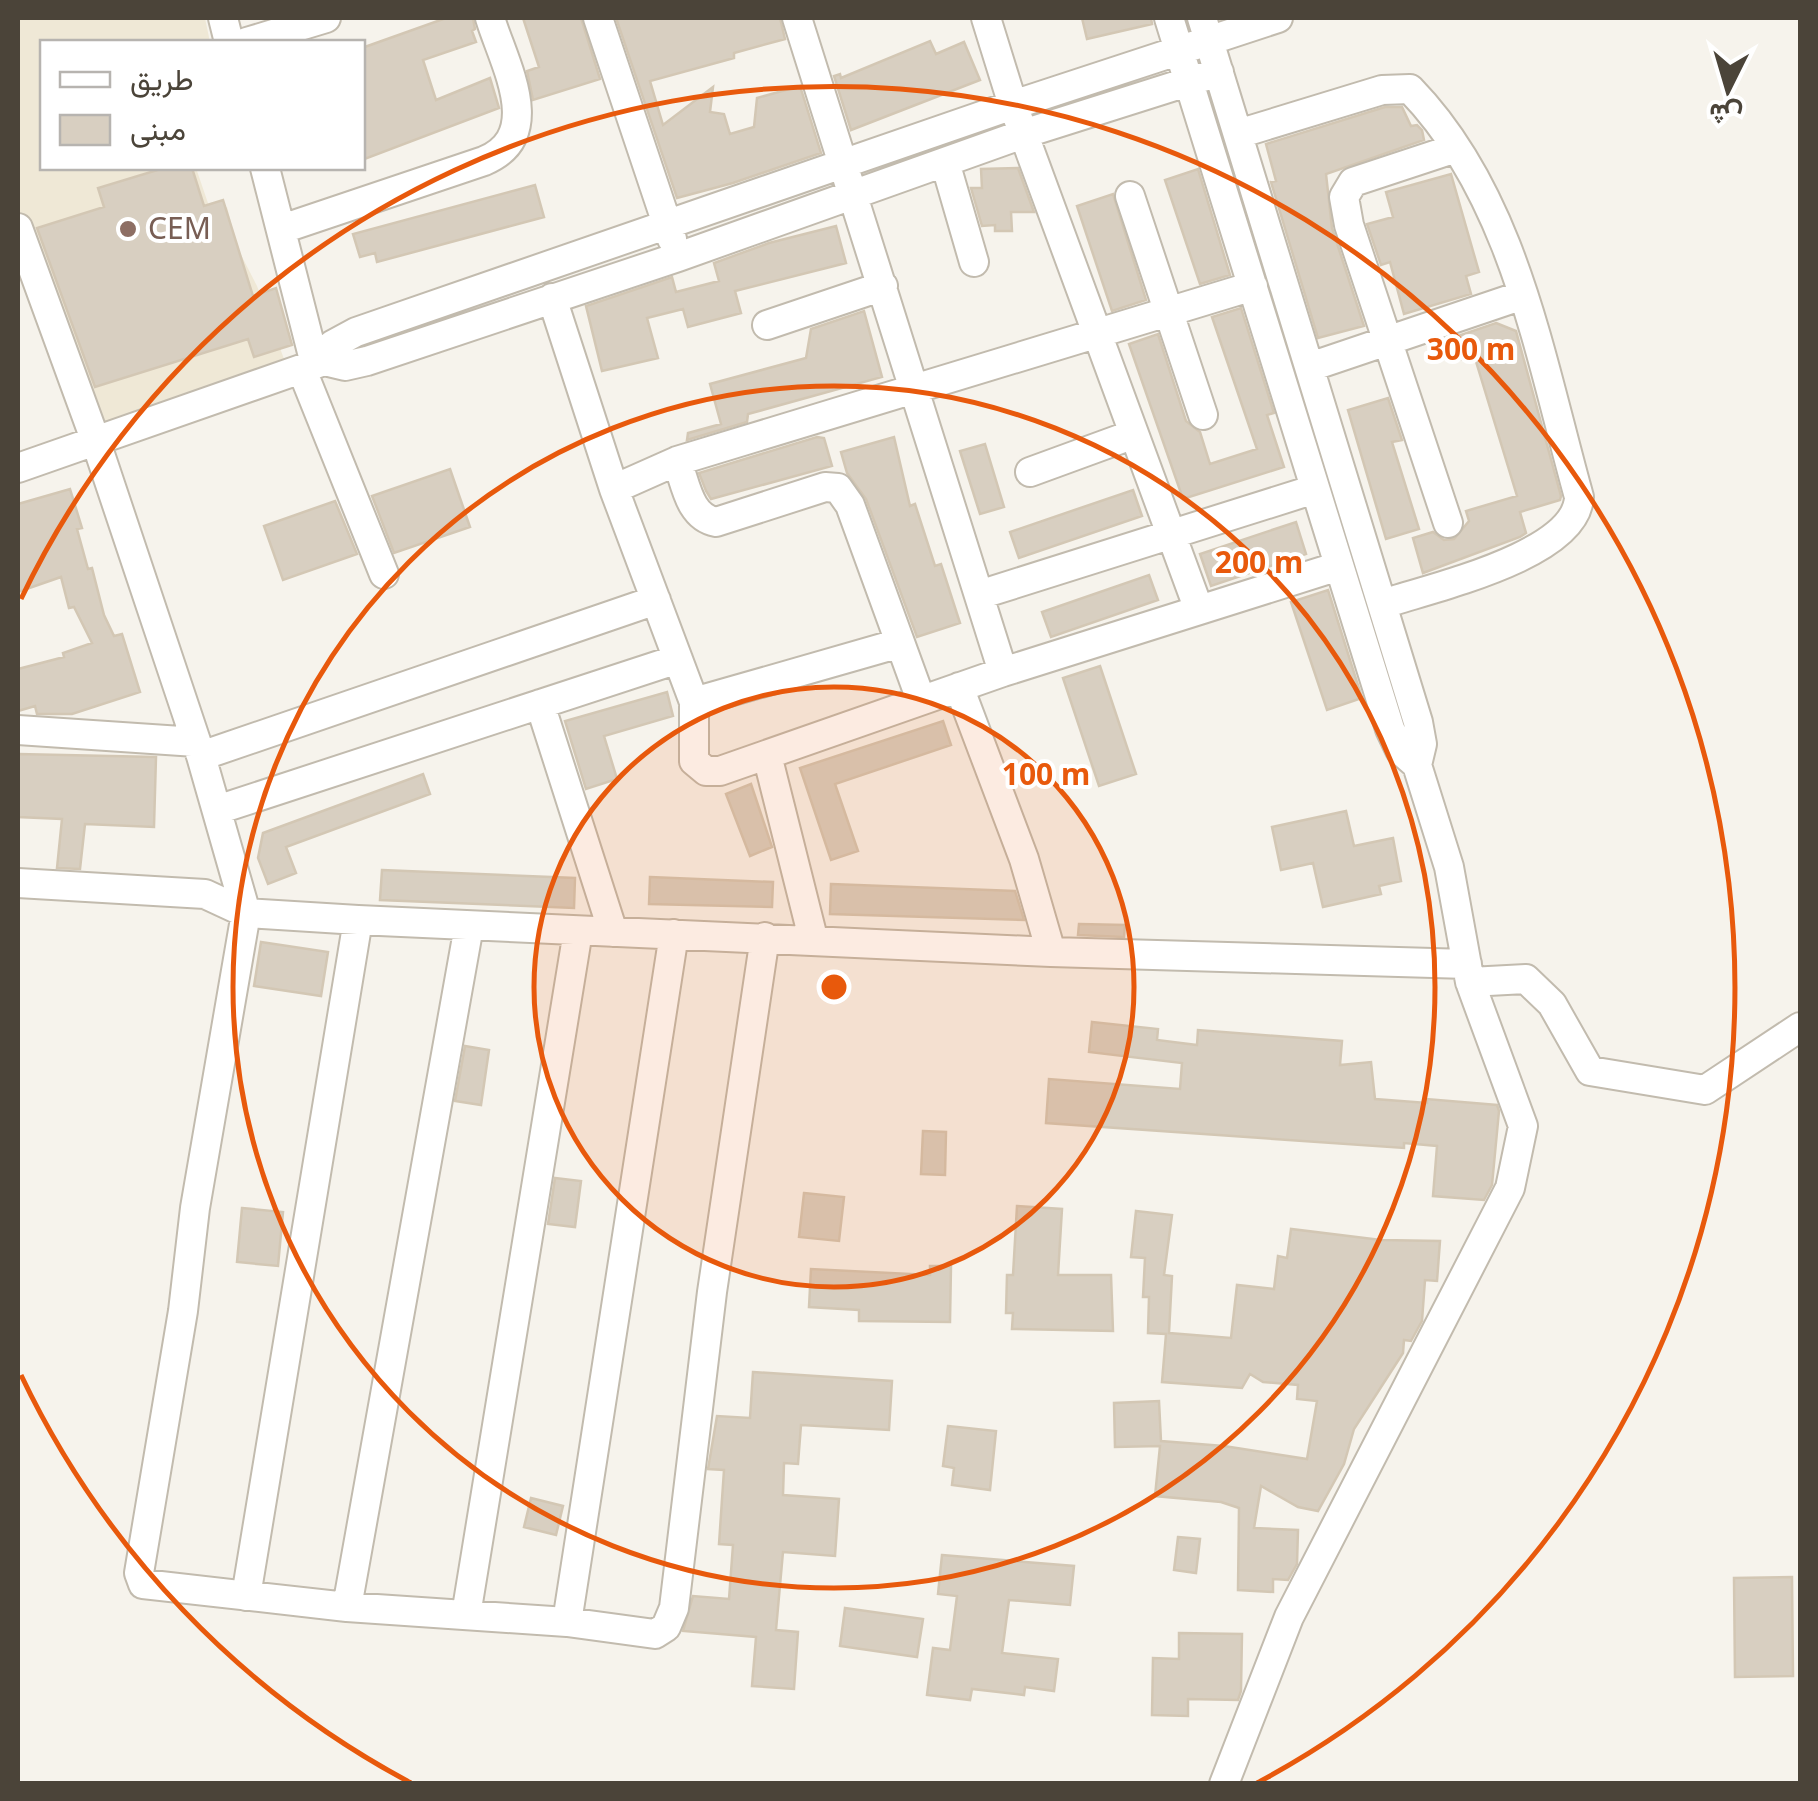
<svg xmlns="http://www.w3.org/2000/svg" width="1818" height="1801" font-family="'Noto Sans',Vazirmatn,sans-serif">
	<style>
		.education { fill: #efe8d6 }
		.building { fill: #d8cfc1; stroke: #d3c7b4; stroke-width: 2.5 }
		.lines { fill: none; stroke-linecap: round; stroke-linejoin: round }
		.minor-casing { stroke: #c2bbae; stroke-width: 32 }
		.minor { stroke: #fff; stroke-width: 28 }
		.ring { fill: none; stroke: #e8590c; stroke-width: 5 }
		.education-dot { fill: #8d6e63; stroke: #fff; stroke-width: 4 }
		.labels { text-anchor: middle; stroke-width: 8; stroke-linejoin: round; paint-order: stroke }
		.education-label { font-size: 30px; fill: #785e54; stroke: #fff; text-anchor: start }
		.centre { fill: #e8590c; stroke: #fff; stroke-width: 5 }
		.ring-label { font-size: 30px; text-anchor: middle; font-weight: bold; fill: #e8590c; stroke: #fff; stroke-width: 8; stroke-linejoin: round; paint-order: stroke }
	</style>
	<rect width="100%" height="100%" fill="#f6f3ec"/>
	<!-- education -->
	<path class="education" d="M 18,18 L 205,18 L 210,42 L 42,42 L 42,168 L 196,168 L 210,209 L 227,207 L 237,247 L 257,286 L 287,367 L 95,426 L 18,211 Z"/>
	<!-- building -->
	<path class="building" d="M 446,18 L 473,18 L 475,29 L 472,31 L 476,42 L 423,60 L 436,100 L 490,78 L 499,108 L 362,160 L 362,48 Z
		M 523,18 L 581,18 L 600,79 L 533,100 L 527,71 L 539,67 Z
		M 616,18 L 780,18 L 785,39 L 734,53 L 734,58 L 650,81 L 663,125 L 713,87 L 710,112 L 724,114 L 730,134 L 754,127 L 757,98 L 800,86 L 821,153 L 733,183 L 677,198 Z
		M 1082,18 L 1151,18 L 1152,24 L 1087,39 Z
		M 930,41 L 936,54 L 964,42 L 980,80 L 851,130 L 834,76 L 840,74 L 841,78 Z
		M 1385,107 L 1402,107 L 1411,126 L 1417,125 L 1422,130 L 1424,140 L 1326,174 L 1332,228 L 1364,326 L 1318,338 L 1271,182 L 1276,181 L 1266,144 Z
		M 164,168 L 192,168 L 204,206 L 223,200 L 253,296 L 276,288 L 292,345 L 254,357 L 248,339 L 95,387 L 37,228 L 104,207 L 98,188 Z
		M 1018,168 L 1034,212 L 1011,212 L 1012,231 L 995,231 L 995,225 L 982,226 L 971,188 L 982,188 L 981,169 Z
		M 1198,169 L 1230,275 L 1200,284 L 1165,180 Z
		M 1451,174 L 1479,272 L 1466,276 L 1471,294 L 1404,314 L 1390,262 L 1381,265 L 1367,224 L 1393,217 L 1386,192 Z
		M 535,185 L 544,217 L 377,262 L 375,253 L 360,257 L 353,234 Z
		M 1113,194 L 1146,300 L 1112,311 L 1077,206 Z
		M 836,226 L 846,263 L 735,291 L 741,313 L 688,327 L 683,309 L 647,318 L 658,358 L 602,371 L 586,306 L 672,277 L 676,292 L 719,281 L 714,263 L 769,243 Z
		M 1241,308 L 1274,413 L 1267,415 L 1284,467 L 1183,499 L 1129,344 L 1158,334 L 1186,421 L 1200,432 L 1210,464 L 1257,449 L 1212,317 Z
		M 864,311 L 882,377 L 748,414 L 747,422 L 687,440 L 688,433 L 721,424 L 710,384 L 806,358 L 811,329 Z
		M 1496,323 L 1516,331 L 1561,496 L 1560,500 L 1520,512 L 1526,533 L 1520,537 L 1423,573 L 1413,538 L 1433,532 L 1444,540 L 1454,539 L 1469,521 L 1466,511 L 1517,496 L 1474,355 L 1453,362 L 1446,340 Z
		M 1388,398 L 1402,440 L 1392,442 L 1419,529 L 1386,539 L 1348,410 Z
		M 817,437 L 824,438 L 832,466 L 711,499 L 706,491 L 699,473 Z
		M 894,437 L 910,506 L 915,504 L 935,566 L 941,564 L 960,623 L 917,637 L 866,499 L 847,473 L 841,452 Z
		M 985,444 L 1004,507 L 980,514 L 960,451 Z
		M 450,469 L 470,527 L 394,553 L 372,496 Z
		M 70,489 L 82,528 L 77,529 L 88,569 L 92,568 L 104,615 L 114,636 L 122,634 L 140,692 L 72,714 L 37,714 L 35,706 L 18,711 L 18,669 L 64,657 L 63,653 L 92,643 L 74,607 L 69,608 L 61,577 L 18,592 L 18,504 Z
		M 1133,490 L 1142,516 L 1019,558 L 1010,532 Z
		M 335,501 L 357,554 L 283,580 L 264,526 Z
		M 1296,522 L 1306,554 L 1211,586 L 1200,554 Z
		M 1149,575 L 1158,600 L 1051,637 L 1042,612 Z
		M 1328,590 L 1362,698 L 1327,710 L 1291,602 Z
		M 1100,666 L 1136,774 L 1099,786 L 1063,678 Z
		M 667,692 L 673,716 L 604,736 L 617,779 L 586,789 L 565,721 Z
		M 943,721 L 951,745 L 835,784 L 858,851 L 831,860 L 800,768 Z
		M 18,754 L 156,757 L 154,827 L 85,824 L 80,869 L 57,868 L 62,819 L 18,817 Z
		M 423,774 L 430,794 L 286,847 L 296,873 L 268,884 L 258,858 L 263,833 Z
		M 751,784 L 772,847 L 750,856 L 726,794 Z
		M 1346,811 L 1354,846 L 1393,838 L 1401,881 L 1379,886 L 1381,894 L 1323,907 L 1313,863 L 1281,870 L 1272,827 Z
		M 382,870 L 575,878 L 574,908 L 380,900 Z
		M 650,877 L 773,882 L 772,907 L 649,904 Z
		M 831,884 L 1015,891 L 1024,920 L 830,914 Z
		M 1079,924 L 1125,925 L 1124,937 L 1078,935 Z
		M 261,942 L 328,952 L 321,996 L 254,986 Z
		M 1092,1022 L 1158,1029 L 1157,1040 L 1197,1045 L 1198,1030 L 1342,1041 L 1340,1065 L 1371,1062 L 1375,1099 L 1427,1103 L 1427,1099 L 1497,1105 L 1499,1111 L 1492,1185 L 1484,1200 L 1433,1196 L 1437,1146 L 1404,1143 L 1404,1148 L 1046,1123 L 1049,1079 L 1180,1089 L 1182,1063 L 1089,1052 Z
		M 465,1046 L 489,1050 L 481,1105 L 455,1101 Z
		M 923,1131 L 946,1132 L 945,1175 L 921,1174 Z
		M 555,1178 L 581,1181 L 575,1227 L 548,1224 Z
		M 804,1193 L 844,1197 L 839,1241 L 799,1237 Z
		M 1017,1206 L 1062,1209 L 1058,1275 L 1111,1275 L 1113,1331 L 1012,1329 L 1013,1313 L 1006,1313 L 1007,1275 L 1013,1275 Z
		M 242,1208 L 283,1212 L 278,1266 L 237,1262 Z
		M 1136,1211 L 1172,1215 L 1164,1275 L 1172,1276 L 1169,1333 L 1231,1338 L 1237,1285 L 1274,1289 L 1278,1256 L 1287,1258 L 1291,1229 L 1381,1240 L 1440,1241 L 1437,1281 L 1425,1280 L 1422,1321 L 1411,1341 L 1404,1340 L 1403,1353 L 1354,1429 L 1344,1464 L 1318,1511 L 1298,1507 L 1261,1486 L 1254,1528 L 1298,1530 L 1297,1564 L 1288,1580 L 1273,1579 L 1273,1592 L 1238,1590 L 1239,1508 L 1221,1502 L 1155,1496 L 1160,1446 L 1115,1447 L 1114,1403 L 1159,1401 L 1161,1441 L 1224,1446 L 1307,1459 L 1317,1401 L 1297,1399 L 1298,1385 L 1263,1382 L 1250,1374 L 1242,1388 L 1162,1382 L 1166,1334 L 1148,1333 L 1149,1297 L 1143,1297 L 1145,1258 L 1131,1257 Z
		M 930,1266 L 951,1266 L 950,1322 L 859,1321 L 859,1310 L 809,1307 L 811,1269 L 930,1275 Z
		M 753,1372 L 892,1381 L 889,1430 L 801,1425 L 798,1464 L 784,1463 L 783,1495 L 839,1499 L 835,1556 L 783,1552 L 776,1630 L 798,1632 L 794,1689 L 752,1686 L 756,1637 L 683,1631 L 693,1596 L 729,1599 L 733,1545 L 719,1544 L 724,1470 L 708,1469 L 717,1416 L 750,1418 Z
		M 948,1426 L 996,1431 L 990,1490 L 952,1485 L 954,1468 L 943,1466 Z
		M 531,1498 L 563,1506 L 556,1535 L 524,1527 Z
		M 1178,1537 L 1200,1539 L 1196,1573 L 1174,1570 Z
		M 942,1555 L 1074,1566 L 1070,1605 L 1009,1600 L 1002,1653 L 1058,1659 L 1054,1691 L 1025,1687 L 1024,1695 L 972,1689 L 970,1700 L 927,1695 L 933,1648 L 950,1650 L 957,1596 L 938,1594 Z
		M 1792,1577 L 1793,1676 L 1735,1677 L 1734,1578 Z
		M 845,1608 L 923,1619 L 917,1657 L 840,1646 Z
		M 1179,1633 L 1242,1634 L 1241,1691 L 1238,1700 L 1188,1699 L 1188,1716 L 1152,1715 L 1153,1658 L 1179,1659 Z"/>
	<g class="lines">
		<defs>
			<path id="minor" d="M 223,18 L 229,42
				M 598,18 L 672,239
				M 797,18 L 1003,672
				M 986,18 L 1013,105 L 1199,610
				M 1169,18 L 1390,729 L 1400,750 L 1417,765 L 1449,867 L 1470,982 L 1523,1126 L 1510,1188 L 1289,1617 L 1224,1784
				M 1202,18 L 1418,722 L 1422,744 L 1417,765
				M 247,42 L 326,18
				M 1238,134 L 1382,90 L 1410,89 C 1514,196 1540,358 1579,497 C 1577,556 1430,588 1383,604
				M 945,162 L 974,262
				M 265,168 L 315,364
				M 1130,196 L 1203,415
				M 18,228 L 96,442 L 201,756 L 246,913 L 195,1208 L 183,1311 L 139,1573 L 143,1584 L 347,1607 L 567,1622 L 655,1634 L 666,1627 L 674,1608 L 712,1292 L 765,937
				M 282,229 L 484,161 C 546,135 504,64 490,18
				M 552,298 L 614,489 L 694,702 L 694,761 L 706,771 L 720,771 L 1003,672 L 1339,566
				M 767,325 L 883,286
				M 324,361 L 332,345 L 356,332 L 1013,105 L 1278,18
				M 1310,367 L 1523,295
				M 302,370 L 384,574
				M 677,461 C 686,484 689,517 716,522 L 825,487 L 838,488 L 850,505 L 921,700
				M 18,468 L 324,361 L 345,366 L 367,361 L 678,257 L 1023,134 L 1219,72
				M 1030,472 L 1134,434
				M 614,489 L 677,461 L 1253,286
				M 1448,523 L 1349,225 L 1344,197 L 1353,182 L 1456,148
				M 979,595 L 1315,489
				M 959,687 L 1024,859 L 1051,952
				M 694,702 L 900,643
				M 540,704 L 613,932
				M 18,730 L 196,742
				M 767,755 L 813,938
				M 201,756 L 656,600
				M 217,810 L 678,659
				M 18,883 L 205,894 L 246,913 L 358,920 L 1051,952 L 1467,964
				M 1470,982 L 1526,979 L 1552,1004 L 1590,1071 L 1705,1090 L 1800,1027
				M 246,1596 L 358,920
				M 347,1607 L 469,926
				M 466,1615 L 578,931
				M 567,1622 L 674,934"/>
		</defs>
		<!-- minor casing -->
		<use href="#minor" class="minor-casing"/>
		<!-- minor -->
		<use href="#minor" class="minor"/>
	</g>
	<!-- distance rings -->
	<circle cx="834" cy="987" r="300" fill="#e8590c" fill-opacity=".12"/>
	<g class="ring">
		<circle cx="834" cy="987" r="300"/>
		<circle cx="834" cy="987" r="601"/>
		<path d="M411 1783A901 901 0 0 1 21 1375M21 599A901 901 0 1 1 1257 1783"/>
	</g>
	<!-- markers -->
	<circle class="education-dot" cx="128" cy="229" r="10"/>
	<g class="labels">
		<!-- education labels -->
		<g class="education-label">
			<text x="148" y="239">CEM</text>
		</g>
	</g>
	<circle cx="834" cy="987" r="15" class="centre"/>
	<g class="ring-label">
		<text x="1471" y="360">300 m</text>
		<text x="1259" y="573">200 m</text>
		<text x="1046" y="785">100 m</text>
	</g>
	<!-- border -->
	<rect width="1818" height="1801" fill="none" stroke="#4b4439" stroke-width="40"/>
	<!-- legend -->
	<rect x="40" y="40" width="325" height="130" fill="#ffffff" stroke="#b7b4b0" stroke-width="2.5"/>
	<rect x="60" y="72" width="50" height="15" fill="#ffffff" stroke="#b7b4b0" stroke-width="2.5"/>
	<text x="130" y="90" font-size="30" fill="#4b4439">طريق</text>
	<rect x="60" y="115" width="50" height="30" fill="#d8cfc1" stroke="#b7b4b0" stroke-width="2.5"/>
	<text x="130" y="140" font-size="30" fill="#4b4439">مبنى</text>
	<!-- north arrow -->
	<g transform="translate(1728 90) rotate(185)" stroke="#ffffff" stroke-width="8" paint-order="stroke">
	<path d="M0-8L18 38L0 25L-18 38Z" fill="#4b4439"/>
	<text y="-15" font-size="28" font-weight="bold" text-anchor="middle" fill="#4b4439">ش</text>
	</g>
</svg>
